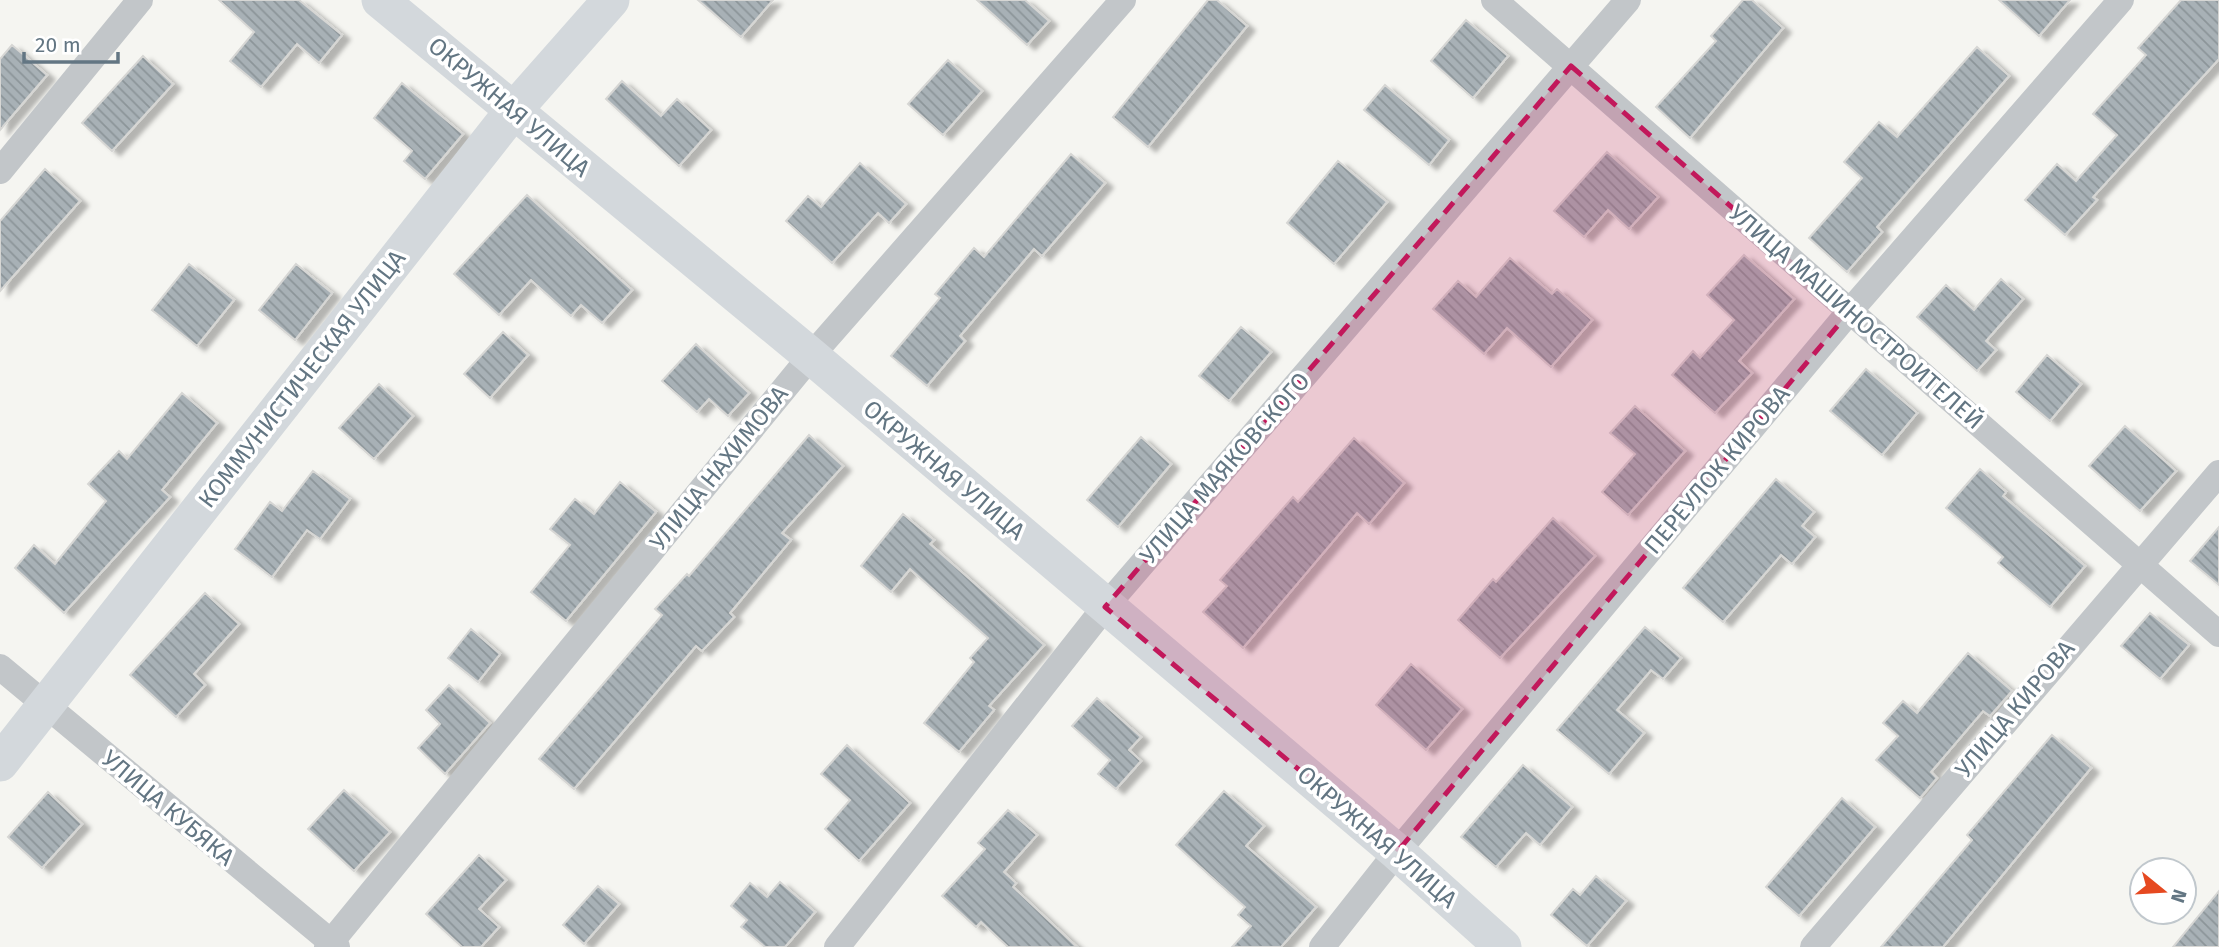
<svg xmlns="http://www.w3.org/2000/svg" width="2219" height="947" font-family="'Fira Sans',sans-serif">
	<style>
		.building { fill: url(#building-back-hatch); stroke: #d6d6d4; stroke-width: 2; filter: url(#shadow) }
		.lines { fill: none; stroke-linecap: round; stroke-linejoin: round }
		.street { stroke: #c2c6c9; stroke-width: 26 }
		.secondary { stroke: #d3d8dc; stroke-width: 37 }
		.marked { fill: #c2185b; fill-opacity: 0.2; stroke: #c2185b; stroke-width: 5; stroke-dasharray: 14 9; stroke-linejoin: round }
		.labels { text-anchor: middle; stroke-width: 7; stroke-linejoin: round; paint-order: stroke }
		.street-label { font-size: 24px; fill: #637683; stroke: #fff }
	</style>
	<defs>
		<pattern id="building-back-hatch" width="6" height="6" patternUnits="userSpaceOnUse" patternTransform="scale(1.75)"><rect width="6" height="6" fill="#a8b1b6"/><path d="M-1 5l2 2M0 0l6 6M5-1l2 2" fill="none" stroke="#8c9599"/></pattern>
		<filter id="shadow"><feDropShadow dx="8" dy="4.5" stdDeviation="2" flood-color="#0004"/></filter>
	</defs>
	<rect width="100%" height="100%" fill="#f5f5f1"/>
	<!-- building -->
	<path class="building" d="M 219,0 L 299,0 L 342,35 L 319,63 L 297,44 L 261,87 L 230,61 L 254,32 Z
		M 698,0 L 773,0 L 741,37 Z
		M 977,0 L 1025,0 L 1049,21 L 1027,45 Z
		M 1208,0 L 1217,0 L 1247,26 L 1148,147 L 1113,117 Z
		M 1743,0 L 1752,0 L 1783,28 L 1690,138 L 1656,107 L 1716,41 L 1711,36 Z
		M 1999,0 L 2070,0 L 2039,36 Z
		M 2181,0 L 2219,0 L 2219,59 L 2093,197 L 2097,200 L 2065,235 L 2025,200 L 2057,164 L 2076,181 L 2117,135 L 2093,114 L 2146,55 L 2138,48 Z
		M 1466,20 L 1508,56 L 1473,98 L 1431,61 Z
		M 12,45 L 47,75 L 0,130 L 0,59 Z
		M 1977,47 L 2009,76 L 1877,227 L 1882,232 L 1847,272 L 1809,238 L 1862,178 L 1844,162 L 1879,122 L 1897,137 Z
		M 143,56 L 173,84 L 112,151 L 82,123 Z
		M 948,60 L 982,91 L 943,135 L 908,104 Z
		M 622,81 L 661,116 L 677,99 L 711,130 L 679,166 L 606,99 Z
		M 402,83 L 463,134 L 425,179 L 404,161 L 412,151 L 374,118 Z
		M 1385,85 L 1449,140 L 1429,165 L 1364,110 Z
		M 1607,152 L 1658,197 L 1629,229 L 1608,210 L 1584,237 L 1554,211 Z
		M 1071,154 L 1105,183 L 1042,256 L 1034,249 L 960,336 L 965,341 L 927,386 L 891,356 L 940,298 L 935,294 L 974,248 L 984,257 Z
		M 1338,161 L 1387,202 L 1334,264 L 1287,223 Z
		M 860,163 L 906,204 L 889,223 L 878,213 L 832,263 L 786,221 L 808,196 L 821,207 Z
		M 45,169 L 80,201 L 0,291 L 0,221 Z
		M 527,195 L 632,290 L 602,323 L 581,305 L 571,316 L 531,280 L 499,315 L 454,274 Z
		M 1744,255 L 1794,299 L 1739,361 L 1752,373 L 1715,413 L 1672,375 L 1693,351 L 1700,358 L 1734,320 L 1707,295 Z
		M 1510,258 L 1552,294 L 1557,289 L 1592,320 L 1551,367 L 1507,328 L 1484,354 L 1433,309 L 1458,281 L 1476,297 Z
		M 189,264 L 234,300 L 197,346 L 152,310 Z
		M 296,264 L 332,293 L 295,340 L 259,310 Z
		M 2001,279 L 2023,299 L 1986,341 L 1996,350 L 1977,371 L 1917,317 L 1946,285 L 1974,310 Z
		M 1241,327 L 1271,352 L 1229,401 L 1199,376 Z
		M 503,332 L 528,355 L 490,398 L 464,374 Z
		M 696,344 L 749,393 L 728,416 L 709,399 L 697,412 L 662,381 Z
		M 2047,355 L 2081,384 L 2050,421 L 2016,392 Z
		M 1866,369 L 1917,413 L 1882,455 L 1830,411 Z
		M 379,384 L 413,416 L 374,459 L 339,428 Z
		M 182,393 L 217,423 L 162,490 L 170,497 L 64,613 L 15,568 L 34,545 L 55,564 L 106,501 L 88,484 L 119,451 L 127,459 Z
		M 1635,406 L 1685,451 L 1628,515 L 1602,492 L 1635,454 L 1610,433 Z
		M 2125,426 L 2176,471 L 2140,511 L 2089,466 Z
		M 809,435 L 843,466 L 782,533 L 791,540 L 730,613 L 734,617 L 702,651 L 696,646 L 574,789 L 539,759 L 662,615 L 655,609 L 687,574 L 689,576 Z
		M 1141,437 L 1171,464 L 1118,527 L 1087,500 Z
		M 1354,438 L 1404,483 L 1369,524 L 1357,513 L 1243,648 L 1203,612 L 1227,586 L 1220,580 L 1293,497 L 1298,502 Z
		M 1980,469 L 2006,492 L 2003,496 L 2085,566 L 2050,607 L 1998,563 L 2003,557 L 1946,508 Z
		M 313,471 L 350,499 L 320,539 L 307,530 L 272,577 L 235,549 L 270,502 L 282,511 Z
		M 1776,479 L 1814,512 L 1802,526 L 1815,537 L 1792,564 L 1781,555 L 1723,622 L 1683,588 Z
		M 620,482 L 656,512 L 566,621 L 531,592 L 570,545 L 550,529 L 575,499 L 594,514 Z
		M 903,514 L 934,540 L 930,544 L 1044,645 L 989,706 L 994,710 L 959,752 L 924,723 L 974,662 L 970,658 L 988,638 L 910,569 L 891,592 L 861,566 Z
		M 1553,518 L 1595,556 L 1500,658 L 1458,620 L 1493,579 L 1496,582 Z
		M 2219,527 L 2219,585 L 2190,561 Z
		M 205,593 L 239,624 L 194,674 L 205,685 L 176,717 L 130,675 Z
		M 2150,613 L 2189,645 L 2160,679 L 2121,646 Z
		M 1645,627 L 1681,658 L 1663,679 L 1651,670 L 1617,710 L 1644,733 L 1609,774 L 1557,730 Z
		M 471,629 L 500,654 L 478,682 L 448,658 Z
		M 1968,653 L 2012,691 L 1990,716 L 1983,711 L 1931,772 L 1937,778 L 1920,798 L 1876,760 L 1898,736 L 1883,723 L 1903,701 L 1917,713 Z
		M 1411,664 L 1462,709 L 1426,750 L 1376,705 Z
		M 449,685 L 490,723 L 445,774 L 418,748 L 440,724 L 426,710 Z
		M 1097,698 L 1141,737 L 1129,750 L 1141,761 L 1116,789 L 1098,774 L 1110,760 L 1072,726 Z
		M 2052,735 L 2091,768 L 1943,947 L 1881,947 L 1972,840 L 1967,835 Z
		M 847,745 L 910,803 L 859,861 L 825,829 L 850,800 L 821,774 Z
		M 1523,765 L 1572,807 L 1540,845 L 1526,833 L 1496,867 L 1461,837 Z
		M 344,790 L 390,832 L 354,871 L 308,829 Z
		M 1224,791 L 1264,826 L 1246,846 L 1316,907 L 1281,947 L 1232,947 L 1251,926 L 1238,915 L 1245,907 L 1176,845 Z
		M 48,792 L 82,824 L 42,868 L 8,837 Z
		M 1842,798 L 1875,827 L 1799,916 L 1766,887 Z
		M 1008,810 L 1037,835 L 1004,872 L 1016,883 L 1013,887 L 1077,947 L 1008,947 L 981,922 L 976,927 L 942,896 L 985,849 L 978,843 Z
		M 479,855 L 506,880 L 479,909 L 499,927 L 481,947 L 462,947 L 426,914 Z
		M 1596,876 L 1626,901 L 1587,946 L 1551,915 L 1573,889 L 1580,895 Z
		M 780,882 L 815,912 L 785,947 L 765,947 L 741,927 L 747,920 L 731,906 L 750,883 L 767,897 Z
		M 598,886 L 619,904 L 584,944 L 563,925 Z
		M 2219,891 L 2219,947 L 2173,947 Z"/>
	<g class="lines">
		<!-- street -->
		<path class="street" d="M 1494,0 L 2219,634
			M 0,171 L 140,0
			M 0,667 L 337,947
			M 327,947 L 811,356 L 1123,0
			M 837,947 L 1105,607 L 1628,0
			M 1322,947 L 1397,852 L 1850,311 L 2121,0
			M 1813,947 L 2219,473"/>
		<!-- secondary -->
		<path class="secondary" d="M 380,0 L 811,356 L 1397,852 L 1503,947
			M 0,763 L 513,111 L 611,0"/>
	</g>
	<!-- marked area -->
	<path class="marked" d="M 1571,66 L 1850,311 L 1397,852 L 1105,607 Z"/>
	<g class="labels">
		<!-- street labels -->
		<g class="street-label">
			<text transform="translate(509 107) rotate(40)" y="8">ОКРУЖНАЯ УЛИЦА</text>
			<text transform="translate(1856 317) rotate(41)" y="8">УЛИЦА МАШИНОСТРОИТЕЛЕЙ</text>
			<text transform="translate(302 379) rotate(-52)" y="8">КОММУНИСТИЧЕСКАЯ УЛИЦА</text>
			<text transform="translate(719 468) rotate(-51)" y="8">УЛИЦА НАХИМОВА</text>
			<text transform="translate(1225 468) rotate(-49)" y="8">УЛИЦА МАЯКОВСКОГО</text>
			<text transform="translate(944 470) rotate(40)" y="8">ОКРУЖНАЯ УЛИЦА</text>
			<text transform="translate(1717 470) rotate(-50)" y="8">ПЕРЕУЛОК КИРОВА</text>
			<text transform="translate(2015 709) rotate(-50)" y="8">УЛИЦА КИРОВА</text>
			<text transform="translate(168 808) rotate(40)" y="8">УЛИЦА КУБЯКА</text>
			<text transform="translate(1377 837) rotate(41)" y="8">ОКРУЖНАЯ УЛИЦА</text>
		</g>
	</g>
	<!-- north arrow -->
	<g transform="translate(2163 891) rotate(108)"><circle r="33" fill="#ffffff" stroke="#c1c8cd" stroke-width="2"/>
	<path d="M0-5L12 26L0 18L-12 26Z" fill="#e64920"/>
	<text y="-10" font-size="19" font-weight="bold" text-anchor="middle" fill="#637683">N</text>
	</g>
	<!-- scale -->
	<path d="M24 52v10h94v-10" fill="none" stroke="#637683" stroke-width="3.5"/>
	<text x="35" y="52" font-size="21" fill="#637683" stroke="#ffffff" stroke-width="5" paint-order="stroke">20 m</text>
</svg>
